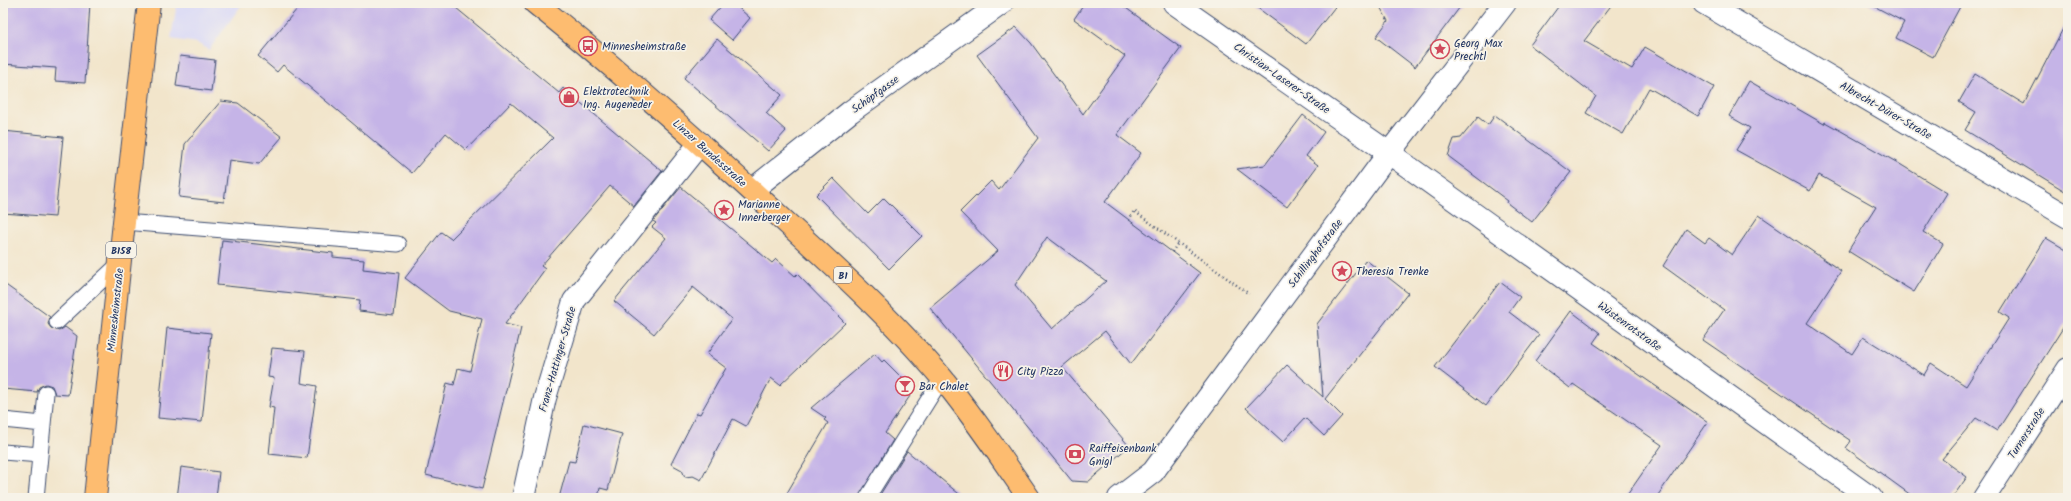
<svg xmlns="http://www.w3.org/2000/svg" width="2071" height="501" font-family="Kalam,sans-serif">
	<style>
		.built { fill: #d7d7f8 }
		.building { fill: #c5b4e7; fill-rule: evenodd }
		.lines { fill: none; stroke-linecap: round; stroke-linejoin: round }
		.lane-casing { stroke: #3b4a6e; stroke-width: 17 }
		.street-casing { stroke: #3b4a6e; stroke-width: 24 }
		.primary-casing { stroke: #3b4a6e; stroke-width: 24 }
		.path { stroke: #3b4a6e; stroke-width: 2.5; stroke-dasharray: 1 3; stroke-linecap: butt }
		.lane { stroke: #fff; stroke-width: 15 }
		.street { stroke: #fff; stroke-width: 22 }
		.primary { stroke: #fdbc70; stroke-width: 22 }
		.labels { text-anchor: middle; stroke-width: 3.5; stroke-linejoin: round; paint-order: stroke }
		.shield { fill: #f7f3e8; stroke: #5d6a87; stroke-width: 1 }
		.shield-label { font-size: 10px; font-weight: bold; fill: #1b2f5e }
		.poi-label { font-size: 11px; fill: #1b2f5e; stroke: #f7f3e8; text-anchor: start }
		.street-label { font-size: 11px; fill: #1b2f5e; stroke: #f7f3e8 }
	</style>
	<rect width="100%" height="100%" fill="#f7f3e8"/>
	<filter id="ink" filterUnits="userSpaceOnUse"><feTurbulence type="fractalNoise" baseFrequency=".025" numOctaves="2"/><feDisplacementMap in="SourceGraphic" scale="8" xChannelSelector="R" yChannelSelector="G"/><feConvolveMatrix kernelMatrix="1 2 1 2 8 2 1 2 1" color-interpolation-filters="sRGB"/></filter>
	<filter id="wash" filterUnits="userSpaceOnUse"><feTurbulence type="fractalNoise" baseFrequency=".012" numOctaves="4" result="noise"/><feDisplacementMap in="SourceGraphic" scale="16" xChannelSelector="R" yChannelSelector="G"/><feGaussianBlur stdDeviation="0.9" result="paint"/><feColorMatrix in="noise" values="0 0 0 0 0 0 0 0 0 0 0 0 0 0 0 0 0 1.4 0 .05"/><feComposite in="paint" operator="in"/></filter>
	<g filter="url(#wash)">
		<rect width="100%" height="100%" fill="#f2e5cb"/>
		<!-- built -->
		<path class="built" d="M 177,3 L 243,3 L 209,50 L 197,43 L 171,39 Z"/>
		<g id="blocks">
			<!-- building -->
			<path class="building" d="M 3,3 L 90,3 L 85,83 L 55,81 L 56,68 L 3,64 Z
				M 302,3 L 450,3 L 559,93 L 563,88 L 662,171 L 634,206 L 610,186 L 541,266 L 545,269 L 505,324 L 521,328 L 482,489 L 426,475 L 447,383 L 454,385 L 458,368 L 470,371 L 482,319 L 449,311 L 405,278 L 441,232 L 451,239 L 553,138 L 511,103 L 466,150 L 446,133 L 412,173 L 283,65 L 277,72 L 258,56 Z
				M 724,3 L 733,3 L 750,18 L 732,40 L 709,20 Z
				M 1085,3 L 1119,3 L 1181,48 L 1117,135 L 1141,153 L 1105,202 L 1200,273 L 1131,364 L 1105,331 L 1062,367 L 1129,446 L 1088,482 L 1072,481 L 930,308 L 998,251 L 960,212 L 991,181 L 999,190 L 1038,138 L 977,55 L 1016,27 L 1031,43 L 1083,114 L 1125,56 L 1074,19 ZM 1047,237 L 1106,281 L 1052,329 L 1015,285 Z
				M 1251,3 L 1338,3 L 1306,44 Z
				M 1378,3 L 1463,3 L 1415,67 L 1376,37 L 1388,21 Z
				M 1561,3 L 1613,3 L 1584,41 L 1632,69 L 1645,47 L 1714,87 L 1698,116 L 1649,88 L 1623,134 L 1586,113 L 1596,96 L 1530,45 Z
				M 1868,3 L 1962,3 L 1933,57 L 1896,38 L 1904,22 Z
				M 2068,19 L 2068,193 L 1965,130 L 1976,112 L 1959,102 L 1975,74 L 2024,104 Z
				M 717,39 L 782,95 L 766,113 L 786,131 L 768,151 L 684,78 Z
				M 180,56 L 215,60 L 211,91 L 176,86 Z
				M 1749,81 L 1824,124 L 1825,122 L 1898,163 L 1947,193 L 1923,232 L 1943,244 L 1914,292 L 1848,251 L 1876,207 L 1819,175 L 1810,191 L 1736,150 L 1750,128 L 1729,116 Z
				M 221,101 L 238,103 L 282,137 L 259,164 L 229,160 L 224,202 L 179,197 L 185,144 Z
				M 1303,115 L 1324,132 L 1306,156 L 1318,165 L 1287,207 L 1237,169 L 1265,165 Z
				M 1495,115 L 1571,172 L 1532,222 L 1507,203 L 1508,201 L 1448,156 L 1454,139 L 1461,138 L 1478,117 L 1488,125 Z
				M 3,131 L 63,137 L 55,217 L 3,213 Z
				M 833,178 L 868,214 L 884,198 L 922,236 L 889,269 L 816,195 Z
				M 681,187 L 772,263 L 776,259 L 795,276 L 797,274 L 845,323 L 780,385 L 771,378 L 746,426 L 733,419 L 701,480 L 693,476 L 685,477 L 682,470 L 671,464 L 697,413 L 700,414 L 726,368 L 707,354 L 732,319 L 693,287 L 654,334 L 614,301 L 666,238 L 652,227 L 656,223 L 653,221 Z
				M 1759,215 L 1841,271 L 1807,323 L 1852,354 L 1863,337 L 1924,375 L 1931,363 L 1966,386 L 2009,318 L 2000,312 L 2046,238 L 2068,251 L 2068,320 L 1997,431 L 1976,418 L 1942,459 L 1967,477 L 1952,498 L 1915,498 L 1846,448 L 1851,441 L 1703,340 L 1724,310 L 1663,266 L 1686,229 L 1705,243 L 1709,238 L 1732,255 Z
				M 222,240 L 333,253 L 333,257 L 364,260 L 363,269 L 399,273 L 394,315 L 359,311 L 360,300 L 217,285 Z
				M 1366,260 L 1408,293 L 1325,399 L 1342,416 L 1324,436 L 1305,418 L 1283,442 L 1246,408 L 1287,365 L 1323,397 L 1317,324 Z
				M 1500,282 L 1520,297 L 1509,312 L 1539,335 L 1486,406 L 1435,367 Z
				M 3,283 L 50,317 L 48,324 L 51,328 L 59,331 L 65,327 L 77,336 L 68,395 L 55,394 L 52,386 L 46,384 L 39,387 L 37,392 L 3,389 Z
				M 1571,311 L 1600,333 L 1593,343 L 1708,422 L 1656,498 L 1625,498 L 1662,445 L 1573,384 L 1570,388 L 1535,361 Z
				M 167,328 L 211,333 L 202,422 L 158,418 Z
				M 272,348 L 305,351 L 301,383 L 317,386 L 307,458 L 269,454 L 274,408 L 269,407 L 274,378 L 268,377 Z
				M 875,354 L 882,362 L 884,360 L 914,390 L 885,433 L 893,440 L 858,498 L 784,498 L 828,423 L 824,420 L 826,418 L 811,408 Z
				M 584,424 L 622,434 L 608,490 L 600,488 L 598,498 L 559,498 L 569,461 L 575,462 Z
				M 907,451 L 964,498 L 878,498 Z
				M 181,467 L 219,472 L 216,498 L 177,498 Z"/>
		</g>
	</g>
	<g filter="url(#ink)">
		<use href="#blocks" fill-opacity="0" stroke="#3b4a6e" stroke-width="1"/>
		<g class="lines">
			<defs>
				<path id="lane" d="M 124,222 L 398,244
					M 57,322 L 119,264
					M 3,420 L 43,424
					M 3,452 L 40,455
					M 36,498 L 46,393
					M 867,498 L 942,378"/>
				<path id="street" d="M 1174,3 L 1389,153 L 1871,498
					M 1704,3 L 2068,217
					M 752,190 L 850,112 L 1002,3
					M 523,498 L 545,398 L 574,301 L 700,143
					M 1119,498 L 1153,472 L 1389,153 L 1505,3
					M 1984,498 L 2068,369"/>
				<path id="primary" d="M 535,3 C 619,70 698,141 777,214 C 834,266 892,319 942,378 C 973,416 1001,457 1029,498
					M 95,498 L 124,222 L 149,3"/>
			</defs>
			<!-- lane casing -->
			<use href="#lane" class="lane-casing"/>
			<!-- street casing -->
			<use href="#street" class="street-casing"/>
			<!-- primary casing -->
			<use href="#primary" class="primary-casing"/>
			<!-- path -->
			<path class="path" d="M 1129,220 L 1134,211 L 1249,294
				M 1172,252 L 1178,243"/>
			<!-- lane -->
			<use href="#lane" class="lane"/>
			<!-- street -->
			<use href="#street" class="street"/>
			<!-- primary -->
			<use href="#primary" class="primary"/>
		</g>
	</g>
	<!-- icons -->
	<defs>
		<symbol id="bus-ring" viewBox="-11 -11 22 22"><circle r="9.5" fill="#f7f3e8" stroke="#d1495b" stroke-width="1.5"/><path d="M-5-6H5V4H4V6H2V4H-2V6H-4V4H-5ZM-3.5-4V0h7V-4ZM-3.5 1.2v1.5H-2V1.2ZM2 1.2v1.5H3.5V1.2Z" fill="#d1495b"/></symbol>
		<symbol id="sight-ring" viewBox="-11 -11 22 22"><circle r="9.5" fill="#f7f3e8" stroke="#d1495b" stroke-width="1.5"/><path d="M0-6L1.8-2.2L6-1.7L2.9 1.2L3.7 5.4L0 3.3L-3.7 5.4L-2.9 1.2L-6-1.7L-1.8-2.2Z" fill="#d1495b"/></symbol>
		<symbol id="shop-ring" viewBox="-11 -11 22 22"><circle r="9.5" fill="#f7f3e8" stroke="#d1495b" stroke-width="1.5"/><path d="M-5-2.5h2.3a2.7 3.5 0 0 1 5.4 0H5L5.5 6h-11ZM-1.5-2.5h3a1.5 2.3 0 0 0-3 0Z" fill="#d1495b"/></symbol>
		<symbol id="restaurant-ring" viewBox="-11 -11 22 22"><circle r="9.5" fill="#f7f3e8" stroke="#d1495b" stroke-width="1.5"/><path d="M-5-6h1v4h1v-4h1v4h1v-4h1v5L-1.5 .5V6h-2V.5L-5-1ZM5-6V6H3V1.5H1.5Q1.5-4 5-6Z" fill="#d1495b"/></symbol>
		<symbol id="bar-ring" viewBox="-11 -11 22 22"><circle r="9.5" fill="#f7f3e8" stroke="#d1495b" stroke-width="1.5"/><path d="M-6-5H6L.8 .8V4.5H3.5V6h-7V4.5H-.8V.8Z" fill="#d1495b"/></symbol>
		<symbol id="bank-ring" viewBox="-11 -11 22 22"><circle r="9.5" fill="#f7f3e8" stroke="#d1495b" stroke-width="1.5"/><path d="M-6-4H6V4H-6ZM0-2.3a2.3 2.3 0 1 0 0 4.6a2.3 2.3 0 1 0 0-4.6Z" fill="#d1495b"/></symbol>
	</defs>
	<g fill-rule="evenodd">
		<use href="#bus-ring" x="577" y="35" width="22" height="22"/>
		<use href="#sight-ring" x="1429" y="38" width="22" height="22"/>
		<use href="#shop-ring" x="558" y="86" width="22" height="22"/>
		<use href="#sight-ring" x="713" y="199" width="22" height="22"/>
		<use href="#sight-ring" x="1331" y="260" width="22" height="22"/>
		<use href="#restaurant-ring" x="992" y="360" width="22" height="22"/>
		<use href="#bar-ring" x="894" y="375" width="22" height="22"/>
		<use href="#bank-ring" x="1064" y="443" width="22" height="22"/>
	</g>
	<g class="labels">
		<!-- shield labels -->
		<g class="shield">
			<rect x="106" y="242" width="30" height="16" rx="3"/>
			<rect x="834" y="267" width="18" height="16" rx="3"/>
		</g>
		<g class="shield-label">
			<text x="121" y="254">B158</text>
			<text x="843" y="279">B1</text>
		</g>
		<!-- poi labels -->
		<g class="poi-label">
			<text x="1454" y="47">Georg Max<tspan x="1454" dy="13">Prechtl</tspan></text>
			<text x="602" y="50">Minnesheimstraße</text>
			<text x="583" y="95">Elektrotechnik<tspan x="583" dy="13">Ing. Augeneder</tspan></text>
			<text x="738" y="208">Marianne<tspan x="738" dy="13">Innerberger</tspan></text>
			<text x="1356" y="275">Theresia Trenke</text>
			<text x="1017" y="375">City Pizza</text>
			<text x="919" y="390">Bar Chalet</text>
			<text x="1089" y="452">Raiffeisenbank<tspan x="1089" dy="13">Gnigl</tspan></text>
		</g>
		<!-- street labels -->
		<g class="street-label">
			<text transform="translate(1282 78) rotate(35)" y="4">Christian-Laserer-Straße</text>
			<text transform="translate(875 94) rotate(-36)" y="4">Schöpfgasse</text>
			<text transform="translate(1886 110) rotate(30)" y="4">Albrecht-Dürer-Straße</text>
			<text transform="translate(710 153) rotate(42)" y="4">Linzer Bundesstraße</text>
			<text transform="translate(1315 253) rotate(-53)" y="4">Schillinghofstraße</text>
			<text transform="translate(115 310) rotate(-84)" y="4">Minnesheimstraße</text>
			<text transform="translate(1630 326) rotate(36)" y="4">Wüstenrotstraße</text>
			<text transform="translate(557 359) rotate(-74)" y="4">Franz-Hattinger-Straße</text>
			<text transform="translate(2026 433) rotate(-57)" y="4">Turnerstraße</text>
		</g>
	</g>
	<!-- margin -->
	<rect width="2071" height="501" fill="none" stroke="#f7f3e8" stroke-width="16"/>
</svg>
